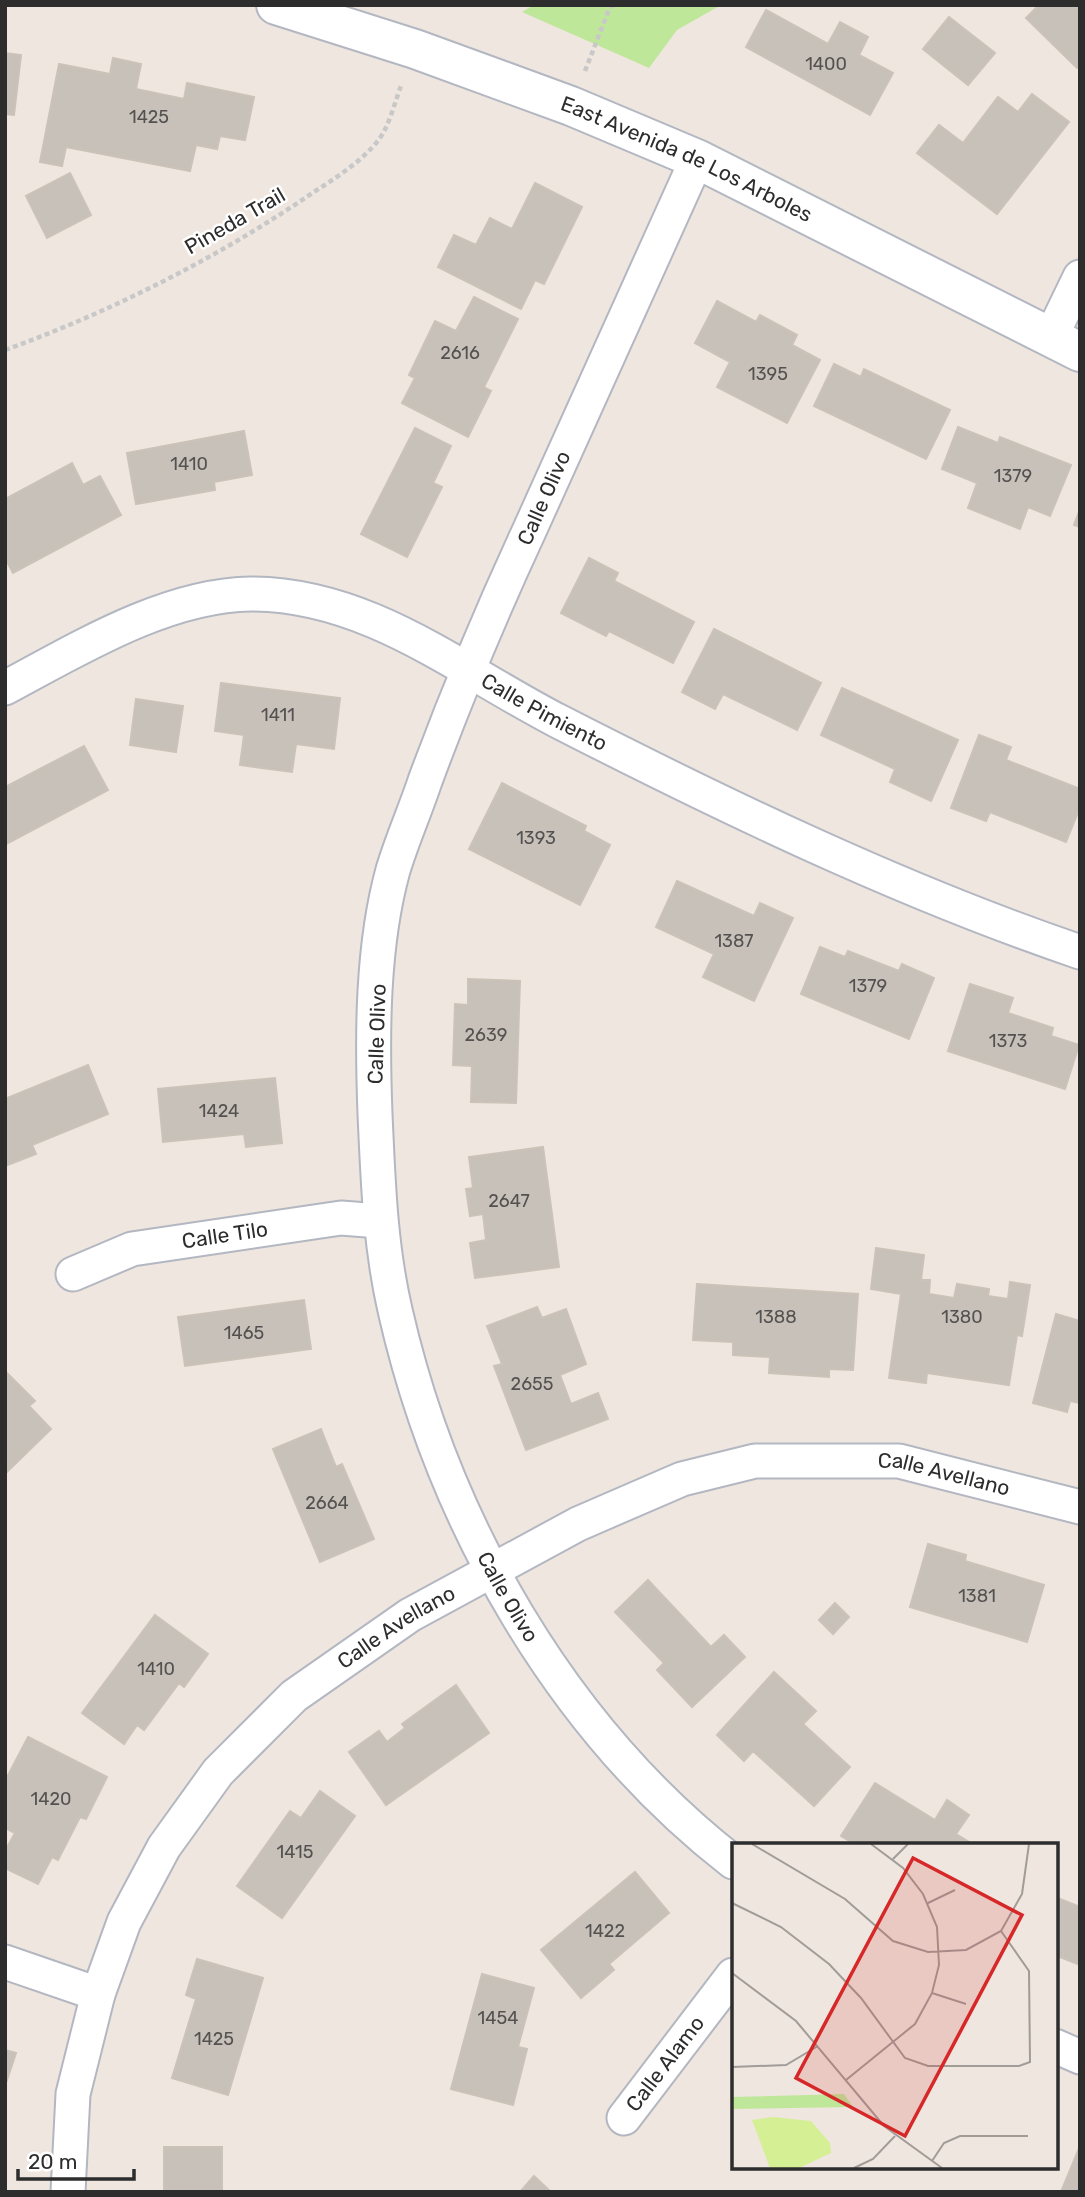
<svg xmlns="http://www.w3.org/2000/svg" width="1085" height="2197" font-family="Rubik,sans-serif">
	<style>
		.green { fill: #bfe79a }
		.building { fill: #c8c1ba; stroke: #cbc2b8; stroke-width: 2 }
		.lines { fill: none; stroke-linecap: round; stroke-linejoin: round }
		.street-casing { stroke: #b3b7c1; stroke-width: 37 }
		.secondary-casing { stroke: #b3b7c1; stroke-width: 42 }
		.path { stroke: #c8c8c8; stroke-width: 4.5; stroke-dasharray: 5 3.5; stroke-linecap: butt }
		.street { stroke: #fff; stroke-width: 33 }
		.secondary { stroke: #fff; stroke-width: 38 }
		.labels { text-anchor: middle; stroke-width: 5; stroke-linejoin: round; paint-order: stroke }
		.number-label { font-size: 18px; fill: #545250 }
		.street-label { font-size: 21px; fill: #2d2d2d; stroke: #fff }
		.inset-road { fill: none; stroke: #a19c98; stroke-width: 2 }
		.view { fill: #d62828; fill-opacity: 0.15; stroke: #d62828; stroke-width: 3.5 }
		.inset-edge { fill: none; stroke: #2d2d2d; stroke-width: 3.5 }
	</style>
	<rect width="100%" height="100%" fill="#efe6df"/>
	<!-- green -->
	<path class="green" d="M 534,5 L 721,5 L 677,30 L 649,68 L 522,12 Z"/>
	<!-- building -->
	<path class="building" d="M 1039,5 L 1080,5 L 1080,66 L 1077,68 L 1026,18 Z
		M 766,10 L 828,44 L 840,22 L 868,37 L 859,55 L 893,73 L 870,115 L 746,47 Z
		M 949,17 L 995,53 L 968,85 L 923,49 Z
		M 5,53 L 21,55 L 14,115 L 5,114 Z
		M 113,58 L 141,64 L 136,89 L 184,99 L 187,83 L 254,97 L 245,140 L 220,136 L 217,149 L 196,145 L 190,171 L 66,147 L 62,166 L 40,162 L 59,64 L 110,74 Z
		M 1032,94 L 1069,122 L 997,214 L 917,153 L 939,125 L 963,143 L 998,97 L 1018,112 Z
		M 70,173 L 91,215 L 47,238 L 26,196 Z
		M 535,183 L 582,207 L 544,284 L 535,280 L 521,309 L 438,267 L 454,235 L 476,245 L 490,218 L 512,229 Z
		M 474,297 L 518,319 L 484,387 L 491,391 L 468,437 L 402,403 L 415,378 L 409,375 L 435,321 L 456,331 Z
		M 717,301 L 756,322 L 760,315 L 797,335 L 792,345 L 820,360 L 787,423 L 717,387 L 730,362 L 695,343 Z
		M 834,364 L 861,377 L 864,369 L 950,410 L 926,459 L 814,406 Z
		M 958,427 L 998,443 L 1000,437 L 1071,465 L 1050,516 L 1028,507 L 1020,529 L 968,508 L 977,483 L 942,469 Z
		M 415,428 L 451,446 L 433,483 L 442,487 L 407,557 L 361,534 Z
		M 244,431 L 252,475 L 214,482 L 215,490 L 136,504 L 127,453 Z
		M 72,463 L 83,485 L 100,476 L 121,515 L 13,573 L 5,558 L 5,499 Z
		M 1080,509 L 1080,527 L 1074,525 Z
		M 589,558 L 618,573 L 614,581 L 694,622 L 673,663 L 609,631 L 606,636 L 561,613 Z
		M 714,629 L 821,683 L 797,730 L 723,694 L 715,709 L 682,692 Z
		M 221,683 L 340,698 L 334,749 L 296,744 L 292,772 L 240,765 L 244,735 L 215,731 Z
		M 842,688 L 958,740 L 931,801 L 890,782 L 895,769 L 821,735 Z
		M 136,699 L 183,706 L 176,752 L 130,745 Z
		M 979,735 L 1011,747 L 1006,760 L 1080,789 L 1080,807 L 1066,842 L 990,812 L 986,821 L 951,808 Z
		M 84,746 L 108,790 L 6,844 L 5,787 Z
		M 502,783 L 586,826 L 584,831 L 610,845 L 580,905 L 469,849 Z
		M 677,881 L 754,916 L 760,903 L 793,918 L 754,1001 L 703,977 L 714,954 L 656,927 Z
		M 820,947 L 845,957 L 848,951 L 899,971 L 902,964 L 934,978 L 909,1039 L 801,994 Z
		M 468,979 L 520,981 L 516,1103 L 471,1102 L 472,1066 L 453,1065 L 455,1004 L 468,1005 Z
		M 970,984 L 1013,998 L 1008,1013 L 1053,1028 L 1051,1036 L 1079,1045 L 1065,1089 L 948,1051 Z
		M 88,1065 L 108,1114 L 32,1145 L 36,1154 L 5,1166 L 5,1099 Z
		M 275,1078 L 282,1143 L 246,1147 L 244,1134 L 163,1142 L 158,1089 Z
		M 543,1147 L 559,1267 L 475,1278 L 470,1243 L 486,1240 L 483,1214 L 470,1216 L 466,1189 L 473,1188 L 469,1157 Z
		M 876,1248 L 924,1255 L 921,1280 L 930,1280 L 929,1294 L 954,1298 L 957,1284 L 989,1289 L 988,1296 L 1008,1299 L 1010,1282 L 1030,1285 L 1022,1336 L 1017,1335 L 1009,1385 L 927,1373 L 926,1383 L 889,1378 L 901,1294 L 871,1289 Z
		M 697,1284 L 858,1294 L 853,1370 L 829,1369 L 829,1377 L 769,1373 L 770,1357 L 733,1355 L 733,1342 L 693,1340 Z
		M 304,1300 L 311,1349 L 185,1366 L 178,1317 Z
		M 537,1307 L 542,1318 L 566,1309 L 586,1364 L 560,1375 L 571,1404 L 598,1393 L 608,1419 L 526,1450 L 494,1366 L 502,1364 L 487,1326 Z
		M 1056,1314 L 1080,1321 L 1080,1403 L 1070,1401 L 1067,1412 L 1033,1403 Z
		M 5,1371 L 35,1401 L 29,1406 L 51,1429 L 7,1472 Z
		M 321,1429 L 336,1467 L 342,1464 L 374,1539 L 320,1562 L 273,1449 Z
		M 928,1544 L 966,1555 L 965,1561 L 1044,1585 L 1027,1642 L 910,1607 Z
		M 648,1580 L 711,1647 L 724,1635 L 745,1657 L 692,1707 L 657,1670 L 664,1663 L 615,1612 Z
		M 835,1603 L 849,1617 L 833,1634 L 819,1620 Z
		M 155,1615 L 208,1654 L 184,1687 L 179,1683 L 144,1730 L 137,1725 L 124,1744 L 82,1713 Z
		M 774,1672 L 816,1711 L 803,1724 L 850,1767 L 814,1806 L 753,1751 L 744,1761 L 717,1735 Z
		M 456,1685 L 489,1733 L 386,1805 L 349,1752 L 379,1731 L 387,1742 L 405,1728 L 402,1724 Z
		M 28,1737 L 107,1777 L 86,1819 L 80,1817 L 58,1860 L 52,1857 L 38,1884 L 5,1868 L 5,1851 L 15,1833 L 5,1828 L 5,1781 Z
		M 875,1783 L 935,1820 L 947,1800 L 969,1815 L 956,1834 L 974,1845 L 856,1845 L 841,1836 Z
		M 320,1791 L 355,1816 L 282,1918 L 237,1886 L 290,1811 L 301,1818 Z
		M 635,1872 L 669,1913 L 609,1964 L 614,1970 L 581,1998 L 541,1950 Z
		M 1055,1897 L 1080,1907 L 1080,1965 L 1055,1955 Z
		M 197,1959 L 263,1978 L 228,2095 L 172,2078 L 196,1999 L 186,1995 Z
		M 482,1974 L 534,1988 L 518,2047 L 527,2049 L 513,2105 L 451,2089 Z
		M 5,2050 L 16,2053 L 5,2086 Z
		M 1080,2146 L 1080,2192 L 1061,2192 Z
		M 164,2147 L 222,2147 L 222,2192 L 164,2192 Z
		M 534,2176 L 551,2192 L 520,2192 Z"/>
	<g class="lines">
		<defs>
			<g id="street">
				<path id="s1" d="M 697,159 C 641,283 585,406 530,529 C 491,613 457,694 425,781 C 415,811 402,840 393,870 C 372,946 372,1035 375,1114 C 378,1180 380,1245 395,1310 C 443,1522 561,1728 733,1862"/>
				<path d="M 1050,339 L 1080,277"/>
				<path id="s2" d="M 5,688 C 78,649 166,595 251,594 C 368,594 459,670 558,721 C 724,806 903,892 1080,952"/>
				<path id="s3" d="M 73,1274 L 132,1249 L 341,1218 L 380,1221"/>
				<path d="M 5,1962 L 98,1994"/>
				<path d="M 1055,2046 L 1080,2057"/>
				<path id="s4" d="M 624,2118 L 733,1975"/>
				<path id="s5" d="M 68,2192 L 73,2094 L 98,1994 L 124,1922 L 164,1847 L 218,1772 L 294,1696 L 410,1615 L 578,1524 L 682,1479 L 755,1461 L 899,1461 L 1080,1507"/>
			</g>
			<g id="secondary">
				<path id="s6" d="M 276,5 L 415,49 L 571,106 L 697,159 L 1080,352"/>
			</g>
		</defs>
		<!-- street casing -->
		<use href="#street" class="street-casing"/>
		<!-- secondary casing -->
		<use href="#secondary" class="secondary-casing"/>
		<!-- path -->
		<path class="path" d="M 585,71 L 610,7 L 614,5
			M 5,350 C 110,312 213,260 305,198 C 330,181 357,166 377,142 C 389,128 395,101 402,83"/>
		<!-- street -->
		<use href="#street" class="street"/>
		<!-- secondary -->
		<use href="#secondary" class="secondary"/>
	</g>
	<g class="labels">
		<!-- number labels -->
		<g class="number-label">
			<text x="826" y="70">1400</text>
			<text x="149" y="123">1425</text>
			<text x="460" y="359">2616</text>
			<text x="768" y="380">1395</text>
			<text x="189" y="470">1410</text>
			<text x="1013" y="482">1379</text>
			<text x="278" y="721">1411</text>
			<text x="536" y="844">1393</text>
			<text x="734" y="947">1387</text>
			<text x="868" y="992">1379</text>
			<text x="486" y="1041">2639</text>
			<text x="1008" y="1047">1373</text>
			<text x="219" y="1117">1424</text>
			<text x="509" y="1207">2647</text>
			<text x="776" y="1323">1388</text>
			<text x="962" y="1323">1380</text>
			<text x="244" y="1339">1465</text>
			<text x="532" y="1390">2655</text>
			<text x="327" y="1509">2664</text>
			<text x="977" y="1602">1381</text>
			<text x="156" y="1675">1410</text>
			<text x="51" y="1805">1420</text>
			<text x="295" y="1858">1415</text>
			<text x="605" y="1937">1422</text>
			<text x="498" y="2024">1454</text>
			<text x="214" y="2045">1425</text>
		</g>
		<!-- street labels -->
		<g class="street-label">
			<text dy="7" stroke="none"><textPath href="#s6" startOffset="439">East Avenida de Los Arboles</textPath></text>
			<text transform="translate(235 221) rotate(-30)" y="7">Pineda Trail</text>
			<text transform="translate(544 498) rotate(-66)" y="7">Calle Olivo</text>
			<text dy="7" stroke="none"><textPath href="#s2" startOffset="586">Calle Pimiento</textPath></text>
			<text transform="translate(377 1034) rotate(-88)" y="7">Calle Olivo</text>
			<text dy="7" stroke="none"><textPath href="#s3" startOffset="158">Calle Tilo</textPath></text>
			<text dy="7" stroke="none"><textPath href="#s5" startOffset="1274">Calle Avellano</textPath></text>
			<text dy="7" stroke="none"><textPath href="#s1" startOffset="1526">Calle Olivo</textPath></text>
			<text dy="7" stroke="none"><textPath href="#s5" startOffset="686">Calle Avellano</textPath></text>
			<text dy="7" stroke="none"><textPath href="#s4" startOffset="68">Calle Alamo</textPath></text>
		</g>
	</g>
	<!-- overview -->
	<g transform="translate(732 1843)">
		<rect width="326" height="326" fill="#efe6df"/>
		<path d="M 112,251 L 121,264 L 0,266 L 0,254 Z" fill="#bfe79a"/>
		<path d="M 41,274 L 79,278 L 98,300 L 99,310 L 67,325 L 38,325 L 20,277 Z" fill="#d5ef95"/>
		<path class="inset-road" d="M 20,1 L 113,56 L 161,98 L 196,109 L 234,107 L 269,88 L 290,51 L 297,1M 161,16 L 176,1M 0,60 L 49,84 L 97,121 L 129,155 L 173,215 L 196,223 L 287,223 L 298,219 L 297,128 L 269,88M 196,60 L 223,47M 0,130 L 64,178 L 152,283 L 210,325M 200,150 L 234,161M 0,224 L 54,222 L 86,203M 114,237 L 183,181 L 200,150 L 207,122 L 205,84 L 191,51 L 171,25 L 139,1M 200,318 L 212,300 L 228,293 L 296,293M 122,325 L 141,316 L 163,293"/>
		<path class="view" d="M 181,15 L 290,72 L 173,293 L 64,235 Z"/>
		<rect width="326" height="326" class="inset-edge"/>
	</g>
	<!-- border -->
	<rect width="1085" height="2197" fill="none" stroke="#2d2d2d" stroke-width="14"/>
	<!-- scale -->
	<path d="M18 2169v10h116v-10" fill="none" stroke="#2d2d2d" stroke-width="3.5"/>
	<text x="28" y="2169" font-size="21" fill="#2d2d2d" stroke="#ffffff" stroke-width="5" paint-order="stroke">20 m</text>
</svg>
